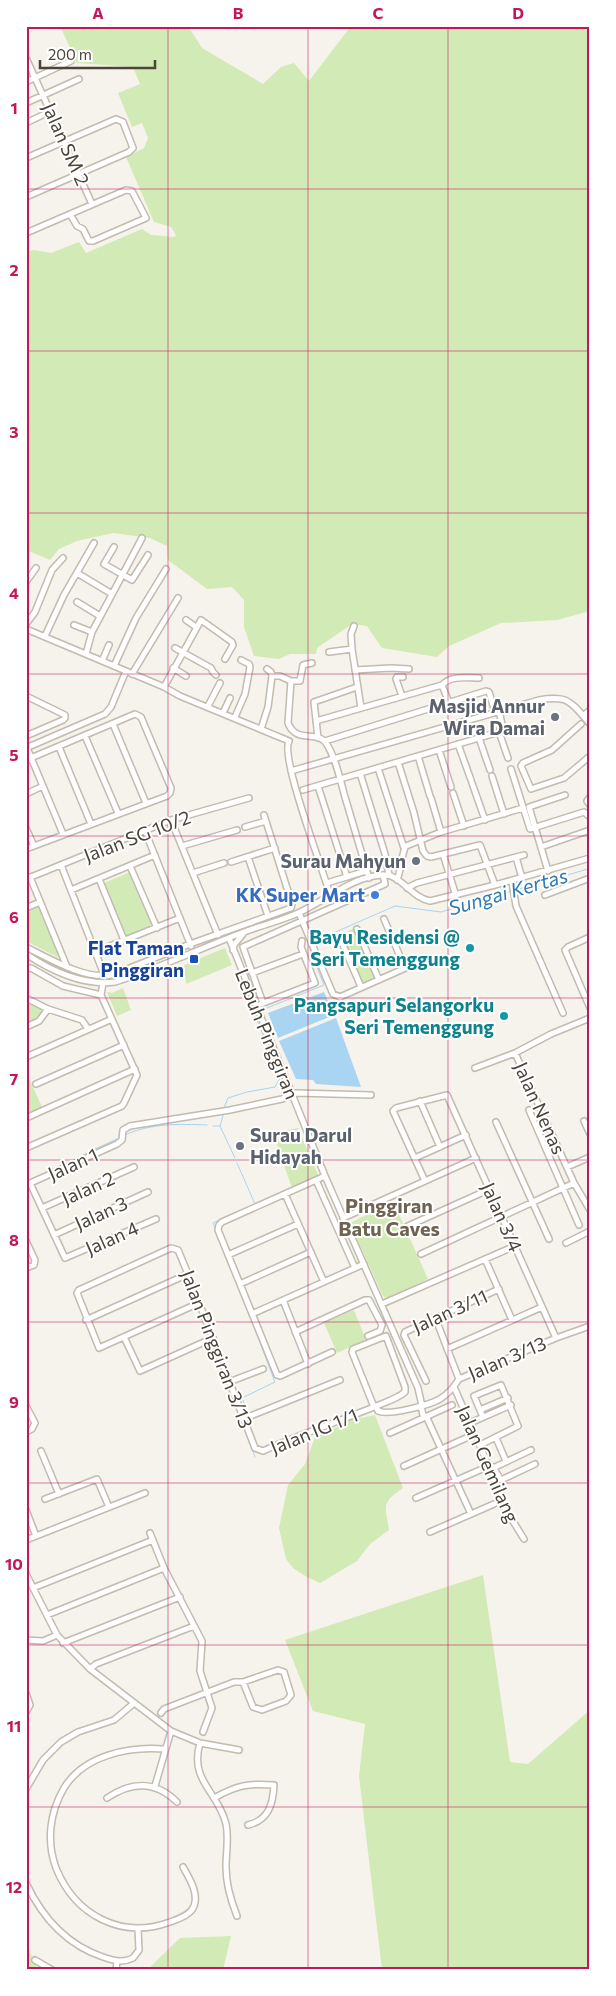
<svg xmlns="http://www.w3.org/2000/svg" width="616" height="1996" font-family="Commissioner,sans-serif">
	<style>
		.green { fill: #d2eab5 }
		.water { fill: #a9d4f2 }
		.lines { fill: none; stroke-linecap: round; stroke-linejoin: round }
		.stream { stroke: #a9d4f2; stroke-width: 1 }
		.minor-casing { stroke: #c2bbae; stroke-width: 8 }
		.minor { stroke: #fff; stroke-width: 5 }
		.grid { fill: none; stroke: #c2185b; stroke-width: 1; stroke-opacity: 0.55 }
		.worship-dot { fill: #6b7280; stroke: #fff; stroke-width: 2 }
		.shop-dot { fill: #3f7fe0; stroke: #fff; stroke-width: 2 }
		.culture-dot { fill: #0f9aa8; stroke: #fff; stroke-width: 2 }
		.transit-dot { fill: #1a4fb4; stroke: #fff; stroke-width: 2 }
		.labels { text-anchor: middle; stroke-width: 4; stroke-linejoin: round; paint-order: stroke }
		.street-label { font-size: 19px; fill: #4b4439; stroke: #fff }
		.worship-label { font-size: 19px; font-weight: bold; fill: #5b616d; stroke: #fff; text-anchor: end }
		.shop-label { font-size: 19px; font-weight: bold; fill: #366cbe; stroke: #fff; text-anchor: end }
		.culture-label { font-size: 19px; font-weight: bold; fill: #0d838f; stroke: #fff; text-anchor: end }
		.transit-label { font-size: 19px; font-weight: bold; fill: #164399; stroke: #fff; text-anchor: end }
		.water-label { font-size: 20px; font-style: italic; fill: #2e7ab2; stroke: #fff }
		.neighbourhood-label { font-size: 20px; font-weight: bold; fill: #6e6250; stroke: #fff }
		.neatline { fill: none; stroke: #c2185b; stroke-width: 2 }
		.grid-label { font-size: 16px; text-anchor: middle; font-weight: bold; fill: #c2185b }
	</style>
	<rect width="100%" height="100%" fill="#f6f3ec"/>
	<!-- green -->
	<path class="green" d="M 62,26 L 188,26 L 202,48 L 263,84 L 281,67 L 294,63 L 309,81 L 351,26 L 590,26 L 590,611 L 557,620 L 501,623 L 449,646 L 437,657 L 382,648 L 367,626 L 352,624 L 317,648 L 316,654 L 290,654 L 279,659 L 254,656 L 244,627 L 244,600 L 232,587 L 207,589 L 168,560 L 167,546 L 150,538 L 113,533 L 77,541 L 59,549 L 50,560 L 26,550 L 26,252 L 34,250 L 51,253 L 79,242 L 86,253 L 142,229 L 151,235 L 174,237 L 176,235 L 171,227 L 154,222 L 126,157 L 144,148 L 148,138 L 142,123 L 132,127 L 118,93 L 140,84 L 133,67 L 77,63 L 61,28 Z
		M 130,872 L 152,925 L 125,936 L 104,883 Z
		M 39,907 L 61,959 L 26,941 L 26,912 Z
		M 354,928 L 375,977 L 362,983 L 341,935 Z
		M 225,948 L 232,965 L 186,984 L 184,966 L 186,964 Z
		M 123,988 L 131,1010 L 117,1016 L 107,992 L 112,993 Z
		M 26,1000 L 42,1008 C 43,1018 34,1021 26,1025 Z
		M 26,1072 L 42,1107 L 26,1114 Z
		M 298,1128 L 319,1177 L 292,1188 L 273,1133 Z
		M 387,1205 L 397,1210 L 428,1279 L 389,1298 L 384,1297 L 382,1294 L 350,1223 Z
		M 354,1310 L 366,1340 L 337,1353 L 324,1323 Z
		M 375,1415 L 403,1488 C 381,1503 385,1505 389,1530 L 370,1544 L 357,1561 L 320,1583 L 307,1577 L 293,1568 L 286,1559 L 279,1528 L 288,1485 L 305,1464 L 315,1437 L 352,1420 Z
		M 483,1575 L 510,1762 L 528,1764 L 590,1710 L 590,1970 L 382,1970 L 359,1776 L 365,1724 L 313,1711 L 285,1640 Z
		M 231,1936 L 223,1970 L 147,1970 L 180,1938 Z
		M 26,1943 L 38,1970 L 26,1970 Z"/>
	<!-- water -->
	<path class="water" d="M 324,992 L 334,1015 L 278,1038 L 268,1013 Z
		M 336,1018 L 361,1087 L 316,1084 L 313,1080 L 296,1079 L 279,1041 Z"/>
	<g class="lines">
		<!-- stream -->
		<path class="stream" d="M 515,890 L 588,869
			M 315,941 L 395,906 L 441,912 L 512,891
			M 262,1010 L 324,985 L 309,947
			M 254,1013 L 270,1052
			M 224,1108 L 228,1098 L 247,1092 L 275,1087 L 280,1078 L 273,1060
			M 224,1112 L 220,1126 L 235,1158
			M 213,1126 L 220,1126
			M 125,1135 C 151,1123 180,1124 207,1125
			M 91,1151 L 119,1138
			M 237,1163 L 255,1204
			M 216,1229 L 213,1223 L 248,1207
			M 232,1271 L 238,1286
			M 241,1293 L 275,1382 L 242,1398 L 248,1412
			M 239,1416 L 255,1457"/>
		<defs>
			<path id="minor" d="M 26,58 L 92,204
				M 26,82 L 71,61
				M 26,103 L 79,79
				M 26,123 L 51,111
				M 26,158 L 116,119 L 123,122 L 133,148 L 129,152 L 26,197
				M 26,233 L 126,190 L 132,191 L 146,218 L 93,241 L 89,241 L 83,229 L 77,226 L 70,214
				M 114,547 L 104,564 L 132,580 L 148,555
				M 77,573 L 112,594
				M 26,582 L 36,568
				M 77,602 L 100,616
				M 186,620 L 196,627
				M 26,624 L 35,612 L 52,570 L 63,558
				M 74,625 L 92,632
				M 26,629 L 164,687 L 180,696 L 289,741
				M 45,636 L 64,595 L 94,543
				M 175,648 L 211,668 L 213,672 L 216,675
				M 352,649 L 351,634 L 354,626
				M 329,652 L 352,649 L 361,708
				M 86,654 L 92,632 L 142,538
				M 102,661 L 109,645
				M 114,666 L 136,618 L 166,569
				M 173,668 L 186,676
				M 355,670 L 391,668 L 409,669
				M 132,674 L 178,598
				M 272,676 L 280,676 L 291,681 L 288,723 C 296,744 317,730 326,743 C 336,758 340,780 345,797 C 353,824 361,851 369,878
				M 291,681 L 300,681 L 303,665 L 312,663
				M 442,685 L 449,703
				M 164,687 L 201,620 L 232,642 L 233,645 L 225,659
				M 26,696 L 65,715 L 65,718 L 63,720 L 26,736
				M 402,696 L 396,679 L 397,677 L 403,677
				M 208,706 L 220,683
				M 499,711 L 502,724 L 499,732
				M 223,713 L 230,698
				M 583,716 L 590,710
				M 235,717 L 245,694 L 250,667 L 249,664 L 241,660
				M 316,721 L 442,685 C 451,675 467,678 479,678
				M 113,724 L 146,803
				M 581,724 L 552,750 L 523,763 L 521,766 L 531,789 L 564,778 L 590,756
				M 261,729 L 268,707 L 272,676 L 271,672 L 267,669
				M 499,732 L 508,758
				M 85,736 L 118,813
				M 318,738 L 314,702 L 357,687
				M 479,738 L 490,770
				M 289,741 C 280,758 323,869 330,895
				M 325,741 L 486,691 L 489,692 L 495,712
				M 458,744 L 471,780
				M 59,747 L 91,824
				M 26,748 L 105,714 L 111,707 L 126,671
				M 27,748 L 63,834
				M 439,750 L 451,787
				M 418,756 L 430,796
				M 26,760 L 135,714 L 141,717 L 171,788 L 170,793 L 167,796 L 26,849
				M 398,762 L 414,813 L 423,851 L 427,856 L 431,857 L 480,845 L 495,885
				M 378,768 L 404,848
				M 511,769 L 530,829 L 584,812 L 590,817
				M 291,771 L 539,700 C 569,695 571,702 590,724
				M 360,773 L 385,854 L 389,875
				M 492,776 L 504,814
				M 472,783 L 485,820
				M 318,786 L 347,877
				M 303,790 L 499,732
				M 453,793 L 464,826
				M 26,794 L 43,786
				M 590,797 L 587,801 L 590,805
				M 431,798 L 441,832
				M 171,820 L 218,935
				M 245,827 L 266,821
				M 26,828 L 34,846
				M 145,831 L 191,946
				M 182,846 L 237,830
				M 541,847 L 590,830
				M 443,854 L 456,896
				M 248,857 L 268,916
				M 516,857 L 522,878
				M 231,862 L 275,848
				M 61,865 L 105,977
				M 130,866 L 157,928
				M 548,871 L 529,807 L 565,795
				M 193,873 L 224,863
				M 30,877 L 67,967
				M 26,879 L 171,820 L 249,798
				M 99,879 L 124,940
				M 397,880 C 401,871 402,851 406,846 L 441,832 L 523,808
				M 512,881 L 516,906 L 563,1013
				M 327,883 L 366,871
				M 407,888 L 417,883 L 524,855
				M 71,890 L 155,855
				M 545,895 L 590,878
				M 26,908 L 40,902
				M 299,913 L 333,994 L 340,997 L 419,962
				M 384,919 L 405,968
				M 357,929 L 379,980
				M 590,937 L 568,947 L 565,950 L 590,1008
				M 229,938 L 325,1176 L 418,1388 L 422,1406
				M 340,938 L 361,987
				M 26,947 C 50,959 85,980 112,975 L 190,944 L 291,908 L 292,904 L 264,815
				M 233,950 L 234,945 L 243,934
				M 95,952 L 180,918
				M 26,954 C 51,971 84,986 115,982 C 159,968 201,948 244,932 C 262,925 281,921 298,913 C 323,902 356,874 385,875 C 401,875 412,898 430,901 L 495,885 L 590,858
				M 26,969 L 31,968 L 63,986 L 101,995
				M 252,973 L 303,954
				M 26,998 L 48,1009 L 82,1020 L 88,1029
				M 263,1003 L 243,947 L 385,884 L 383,875
				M 261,1004 L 315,983 L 301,947 L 302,941
				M 26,1027 L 39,1021 L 48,1009
				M 515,1053 L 574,1183 L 590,1210
				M 26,1057 L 112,1019
				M 475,1068 L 515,1053 L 551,1034 L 590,1018
				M 36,1084 L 124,1045
				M 420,1101 L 440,1147
				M 529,1110 L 579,1225
				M 26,1118 L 135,1069
				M 584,1121 L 590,1134
				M 496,1122 L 549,1239
				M 26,1148 L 122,1106 L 124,1103 L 137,1075 L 101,995 L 103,983
				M 415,1158 L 466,1135
				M 567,1167 L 590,1157
				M 325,1176 L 222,1222 L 219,1225 L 218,1230 L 277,1375 L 280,1376 L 332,1352
				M 316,1180 L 355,1268
				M 425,1181 L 393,1111 L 396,1108 L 447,1095 L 556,1338
				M 30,1183 L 65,1258 L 156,1219
				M 26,1185 L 117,1144 L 122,1140 L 123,1130 L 130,1126 L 230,1110 L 282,1099 L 296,1093 L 371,1095
				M 285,1194 L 324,1282
				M 42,1208 L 134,1167
				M 343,1218 L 476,1158
				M 408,1226 L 490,1189
				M 54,1235 L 148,1192
				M 26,1241 L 35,1260 L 34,1265 L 26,1268
				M 566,1243 L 590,1231
				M 421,1254 L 574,1183
				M 228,1255 L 298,1224
				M 485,1259 L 512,1320
				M 240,1284 L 311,1252
				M 283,1300 L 308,1364
				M 199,1303 L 99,1348 L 77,1293 L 79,1290 L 171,1248 L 178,1250 L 188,1274 L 255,1448 L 263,1451 C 299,1435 337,1422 374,1407 C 383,1403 397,1399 405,1392 L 405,1387 L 386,1336 L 353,1349 L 352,1352 L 374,1407
				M 382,1304 L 515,1246
				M 252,1314 L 364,1264
				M 435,1317 L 459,1379
				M 86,1320 L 188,1274
				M 295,1332 L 365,1300 L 369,1300 L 382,1325 L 380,1331 L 368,1336
				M 124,1337 L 140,1371 L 213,1338
				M 447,1349 L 542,1307
				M 459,1379 L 556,1338 L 590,1326
				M 426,1381 L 404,1335 L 405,1332 L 499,1289
				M 229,1382 L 263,1369
				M 454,1387 L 490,1469 L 506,1510 L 524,1539
				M 26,1406 L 35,1423 L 32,1429 L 26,1432
				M 376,1406 L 378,1411 C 388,1416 430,1405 440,1399 C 448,1394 454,1387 459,1379
				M 421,1406 L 423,1415 L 426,1416 L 471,1514
				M 480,1410 L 508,1398
				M 243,1419 L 340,1380
				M 470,1423 L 511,1405
				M 390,1433 L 452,1405
				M 496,1438 L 506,1461
				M 480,1445 L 518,1426 L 501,1385 L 474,1396 L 483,1417
				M 41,1451 L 59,1494
				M 404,1466 L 466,1438
				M 493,1467 L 501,1480 L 535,1464
				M 491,1469 L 531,1450
				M 416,1498 L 489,1466
				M 45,1499 L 97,1479 L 109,1507
				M 26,1510 L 36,1536
				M 430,1532 L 494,1504
				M 150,1533 L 164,1568 L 202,1641 L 200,1671 L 212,1708 L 203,1732
				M 26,1540 L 145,1493
				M 26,1574 L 57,1635 L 90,1669 L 171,1731 L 200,1743 L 239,1750
				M 33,1588 L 153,1540
				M 47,1615 L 164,1568
				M 26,1640 L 43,1641 L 57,1635
				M 63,1643 L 180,1597
				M 90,1669 L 96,1664 L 194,1626
				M 26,1693 L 30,1705 L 26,1712
				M 161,1713 L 164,1709 L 234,1682 L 243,1682 L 278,1670 L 284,1672 L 291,1695 L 286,1701 L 262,1710 L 253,1707 L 243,1682
				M 200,1743 C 189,1781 218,1791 226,1824 C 229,1838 226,1853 226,1867 C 226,1884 231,1901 237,1916
				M 165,1749 C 129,1746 84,1755 64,1788 C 50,1812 46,1841 56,1868 C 75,1915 121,1940 170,1922 C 178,1919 191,1915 194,1906 C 199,1893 189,1878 183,1867
				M 155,1786 L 171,1731
				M 26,1789 L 43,1760 L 61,1742 L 78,1732 L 114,1720 L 133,1704
				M 107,1798 C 132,1781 156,1781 177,1802
				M 214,1798 C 237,1785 249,1783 274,1785 C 273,1804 269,1820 248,1825
				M 26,1883 C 42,1917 67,1945 103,1957 C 114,1961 123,1963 133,1958 L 139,1950 L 138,1929
				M 35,1960 L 52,1970
				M 116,1970 L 117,1961"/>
		</defs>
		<!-- minor casing -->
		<use href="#minor" class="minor-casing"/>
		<!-- minor -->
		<use href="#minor" class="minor"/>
	</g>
	<!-- grid -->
	<path class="grid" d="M 168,26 L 168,1970M 308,26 L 308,1970M 448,26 L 448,1970M 26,189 L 590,189M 26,351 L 590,351M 26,513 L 590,513M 26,674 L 590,674M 26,836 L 590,836M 26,998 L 590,998M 26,1160 L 590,1160M 26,1322 L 590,1322M 26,1483 L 590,1483M 26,1645 L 590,1645M 26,1807 L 590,1807"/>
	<!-- markers -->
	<g class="worship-dot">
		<circle cx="555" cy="717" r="5"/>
		<circle cx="416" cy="861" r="5"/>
		<circle cx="240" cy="1146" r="5"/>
	</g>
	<circle class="shop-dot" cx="375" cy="895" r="5"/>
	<g class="culture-dot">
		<circle cx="470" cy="948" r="5"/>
		<circle cx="504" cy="1016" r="5"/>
	</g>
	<rect class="transit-dot" x="189" y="954" width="10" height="10" rx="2.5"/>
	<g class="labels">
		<!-- street labels -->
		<g class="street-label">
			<text transform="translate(66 144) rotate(66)" y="7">Jalan SM 2</text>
			<text transform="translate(137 836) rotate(-21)" y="7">Jalan SG 10/2</text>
			<text transform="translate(267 1034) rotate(68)" y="7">Lebuh Pinggiran</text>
			<text transform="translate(540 1108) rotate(66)" y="7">Jalan Nenas</text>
			<text transform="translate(73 1164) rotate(-24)" y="7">Jalan 1</text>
			<text transform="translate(88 1188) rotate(-24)" y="7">Jalan 2</text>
			<text transform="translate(101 1213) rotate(-24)" y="7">Jalan 3</text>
			<text transform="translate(502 1217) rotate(66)" y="7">Jalan 3/4</text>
			<text transform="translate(112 1238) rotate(-24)" y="7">Jalan 4</text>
			<text transform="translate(450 1311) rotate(-24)" y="7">Jalan 3/11</text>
			<text transform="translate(217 1349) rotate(69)" y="7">Jalan Pinggiran 3/13</text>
			<text transform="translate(507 1358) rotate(-23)" y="7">Jalan 3/13</text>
			<text transform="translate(314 1431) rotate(-22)" y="7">Jalan IG 1/1</text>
			<text transform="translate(488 1464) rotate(66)" y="7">Jalan Gemilang</text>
		</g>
		<!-- worship labels -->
		<g class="worship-label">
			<text x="545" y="713">Masjid Annur<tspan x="545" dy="22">Wira Damai</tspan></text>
			<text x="406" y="868">Surau Mahyun</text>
			<text x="250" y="1142" text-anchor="start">Surau Darul<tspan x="250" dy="22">Hidayah</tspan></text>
		</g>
		<!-- shop labels -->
		<g class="shop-label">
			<text x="365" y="902">KK Super Mart</text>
		</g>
		<!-- culture labels -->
		<g class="culture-label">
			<text x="460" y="944">Bayu Residensi @<tspan x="460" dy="22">Seri Temenggung</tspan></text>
			<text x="494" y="1012">Pangsapuri Selangorku<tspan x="494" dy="22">Seri Temenggung</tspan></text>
		</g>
		<!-- transit labels -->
		<g class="transit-label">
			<text x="184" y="955">Flat Taman<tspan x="184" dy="22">Pinggiran</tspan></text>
		</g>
		<!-- water labels -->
		<g class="water-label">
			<text transform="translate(508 892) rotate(-16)" y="7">Sungai Kertas</text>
		</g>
		<!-- neighbourhood labels -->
		<g class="neighbourhood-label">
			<text x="389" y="1213">Pinggiran<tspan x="389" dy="23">Batu Caves</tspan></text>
		</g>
	</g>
	<!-- border -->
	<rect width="616" height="1996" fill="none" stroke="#ffffff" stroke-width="55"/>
	<!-- scale -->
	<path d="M40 60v8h115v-8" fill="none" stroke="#4b4439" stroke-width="2.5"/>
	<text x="48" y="60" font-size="15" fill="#4b4439" stroke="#ffffff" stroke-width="4" paint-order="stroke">200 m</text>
	<rect x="28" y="28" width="560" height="1940" class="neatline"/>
	<g class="grid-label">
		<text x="98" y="19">A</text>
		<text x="238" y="19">B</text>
		<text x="378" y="19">C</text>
		<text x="518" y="19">D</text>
		<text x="14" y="114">1</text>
		<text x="14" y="276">2</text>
		<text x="14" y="438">3</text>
		<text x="14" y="599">4</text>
		<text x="14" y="761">5</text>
		<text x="14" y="923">6</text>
		<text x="14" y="1085">7</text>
		<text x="14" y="1246">8</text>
		<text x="14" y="1408">9</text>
		<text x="14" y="1570">10</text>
		<text x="14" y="1732">11</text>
		<text x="14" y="1893">12</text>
	</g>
</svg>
